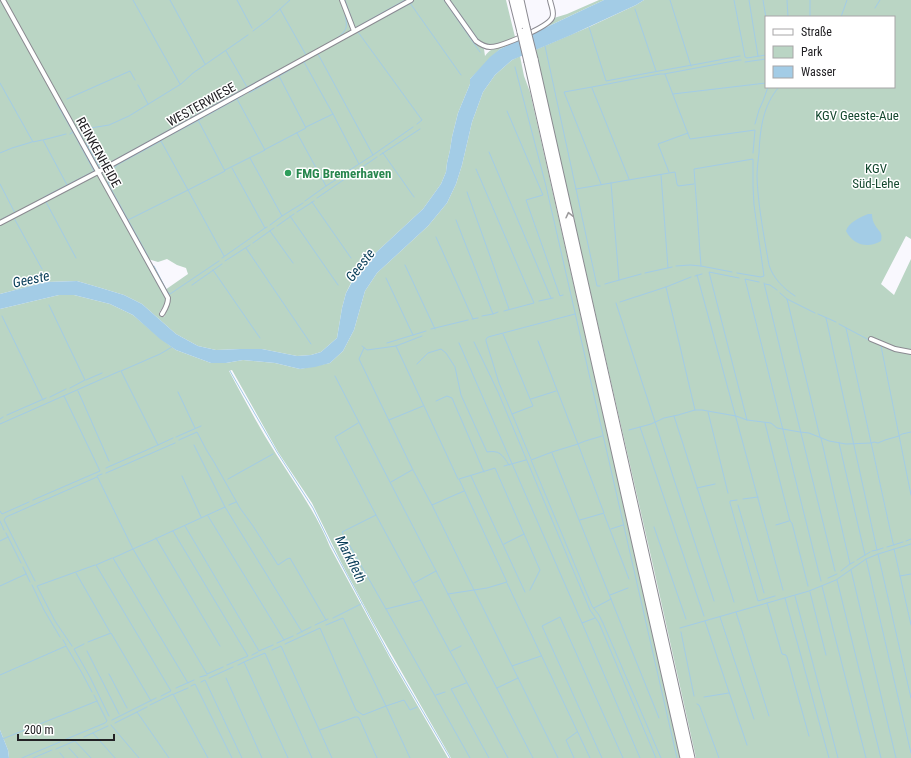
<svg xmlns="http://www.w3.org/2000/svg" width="911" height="758" font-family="'Roboto Condensed',sans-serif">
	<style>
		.green { fill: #bad5c4; fill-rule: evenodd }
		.water { fill: #a3cce6 }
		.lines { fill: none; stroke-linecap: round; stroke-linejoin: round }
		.stream { stroke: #a3cce6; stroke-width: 1 }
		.minor-casing { stroke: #8b8a91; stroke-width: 6 }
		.motorway-casing { stroke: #8b8a91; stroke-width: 9 }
		.minor { stroke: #fff; stroke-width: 4 }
		.motorway { stroke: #fff; stroke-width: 7 }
		.motorway-bridge-casing { stroke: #8b8a91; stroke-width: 9; stroke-linecap: butt }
		.motorway-bridge { stroke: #fff; stroke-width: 7 }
		.oneway { stroke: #9c9b9c }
		.leisure-dot { fill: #2e9e5b; stroke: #fff; stroke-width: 1.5 }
		.labels { text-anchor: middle; stroke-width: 3; stroke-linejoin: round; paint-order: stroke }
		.street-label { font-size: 13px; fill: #222124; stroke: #fff }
		.park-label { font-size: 13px; fill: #164930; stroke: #fff }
		.leisure-label { font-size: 13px; font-weight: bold; fill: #27864d; stroke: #fff; text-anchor: start }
		.water-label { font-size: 14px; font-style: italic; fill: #073c57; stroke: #fff }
	</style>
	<rect width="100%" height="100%" fill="#f9f8fe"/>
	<!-- green -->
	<path class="green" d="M 0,0 L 2,0 L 167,298 L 165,303 L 159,313 L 164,317 C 169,303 173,304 165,290 L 188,274 L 186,268 L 177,265 L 167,259 L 158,262 L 148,259 L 5,0 L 506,0 L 515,37 L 500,44 L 482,47 L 484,49 L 485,56 C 489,50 494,48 500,47 L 549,25 L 552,22 L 554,18 L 567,14 L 599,0 L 604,0 L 500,49 L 470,79 L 470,84 L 458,113 L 452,137 L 450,150 L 447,163 L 446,172 L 441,184 L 423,209 L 368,260 L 357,271 L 346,293 L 342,308 L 337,338 L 321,352 L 311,355 L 297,356 L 262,349 L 240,349 L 216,350 L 198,346 L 176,334 L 142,304 L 124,295 L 101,288 L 77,281 L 46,282 L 0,294 Z
		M 644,0 L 911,0 L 911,239 L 906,236 L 881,284 L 894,295 L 911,259 L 911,758 L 696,758 L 652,561 L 535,50 L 589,27 L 636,5 ZM 766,17 L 894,17 L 894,87 L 766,87 Z
		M 520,56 L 524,76 L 530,92 L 681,758 L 451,758 L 373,622 L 343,566 L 312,503 L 278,452 L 232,370 L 229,371 C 244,399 259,427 276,454 C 295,484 317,514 330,547 L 390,658 L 448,758 L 9,758 L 8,750 L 0,730 L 0,309 L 59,295 L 74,295 L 110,304 L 133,315 L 160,338 L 176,350 L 211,363 L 226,363 L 243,360 L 275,363 L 300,369 L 330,363 L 343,351 L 354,330 L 365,291 L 377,273 L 428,226 L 447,203 L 456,184 L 462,165 L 472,122 L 483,92 L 495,75 L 512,60 Z"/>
	<!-- water -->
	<path class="water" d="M 604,0 L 644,0 L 636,5 L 571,35 L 512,60 L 495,75 L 483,92 L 472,122 L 462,165 L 456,184 L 447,203 L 428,226 L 377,273 L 365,291 L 354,330 L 343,351 L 330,363 L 315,367 L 300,369 L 275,363 L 243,360 L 226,363 L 211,363 L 176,350 L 160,339 L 133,315 L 110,304 L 74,295 L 59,295 L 0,309 L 0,294 L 46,282 L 77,281 L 101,288 L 124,295 L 142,304 L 176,334 L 198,346 L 216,350 L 240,349 L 262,349 L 297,356 L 311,355 L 321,352 L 337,338 L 342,308 L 346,293 L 358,271 L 368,260 L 423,209 L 441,184 L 446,172 L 447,163 L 450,150 L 452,137 L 458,113 L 470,84 L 470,79 L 490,57 L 500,49 Z
		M 868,214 L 872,214 C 872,218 873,222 875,225 C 879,232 883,232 881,241 C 868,249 853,245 846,231 C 849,222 859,218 868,214 Z
		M 0,730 L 8,750 L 9,758 L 0,758 Z"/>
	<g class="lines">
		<!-- stream -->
		<path class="stream" d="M 133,0 L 180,84
			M 170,0 L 205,64
			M 237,0 L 252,28
			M 345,0 L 355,28 L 405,0
			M 444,0 L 480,52
			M 450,0 L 477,38 L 481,42 L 486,44
			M 670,0 L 691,66
			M 734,0 L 745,57 L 747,58 L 766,55
			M 749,0 L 758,56
			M 763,0 L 766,18
			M 787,0 L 788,17
			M 810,0 L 810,17
			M 410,3 L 461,75
			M 875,8 L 880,0
			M 280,9 L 306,55 C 317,49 342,39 346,28 C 347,24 346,19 345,15
			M 635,9 L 656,71
			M 841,17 L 847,0
			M 366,27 L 413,2
			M 589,27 L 606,81 C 651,72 695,65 740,56
			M 253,31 L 269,19 L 290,0
			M 358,32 L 422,120 L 417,124
			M 356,33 L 361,30
			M 545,46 L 597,286 L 600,286
			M 226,51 L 247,87 L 305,56
			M 318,53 L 352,35
			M 316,55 L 318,54 L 373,155 L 359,164 L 333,114
			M 305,61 L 312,56
			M 745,62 L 766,59
			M 293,67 L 304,62 L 333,114 L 306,127
			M 515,67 L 546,186 L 677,758
			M 665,74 L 690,139 L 755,130 L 753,153
			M 0,83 L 33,142 L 42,140
			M 138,85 L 148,104
			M 779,87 C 763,105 760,129 759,153 C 758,161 757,169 757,177 C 758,206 764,236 769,265 C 773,278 783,288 795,296
			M 592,88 L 629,179
			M 249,93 L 290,70
			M 673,94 L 766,83
			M 67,99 L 130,71 L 135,80
			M 57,104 L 73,132
			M 64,106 L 77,129
			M 507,111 L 543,195 L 526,200 L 560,296 L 563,295
			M 206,116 L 244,95
			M 198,120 L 225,171 L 188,190 L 224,256
			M 755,124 L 759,110 L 763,101 L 768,87
			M 297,133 L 326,186 L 337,179
			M 66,134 L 43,140 L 67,185 L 94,171 L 73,132 L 70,134
			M 169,136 L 203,118
			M 83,139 L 78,130 L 109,125 L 129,116 L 181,84 L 193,73 L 248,35
			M 161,141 L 165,138
			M 86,143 L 100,168 L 247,87
			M 264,150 L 306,128 L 279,76
			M 489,152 L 551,298
			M 0,153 L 12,148 L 32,142
			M 383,153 L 414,197
			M 373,155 L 413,127
			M 380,155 L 420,129
			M 250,158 L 282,216 L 303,203
			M 232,168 L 265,228 L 267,227
			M 476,169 L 534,303 L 504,311
			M 225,170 L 265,150 L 237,99
			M 669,172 L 658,144 L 688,133
			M 110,173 L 117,165 L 161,141 L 188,190 L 128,220
			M 661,175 L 668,268
			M 108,176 L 108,182 L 110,187 L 148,256
			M 339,177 L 359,164
			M 611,183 L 619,280
			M 0,184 L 15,213 L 41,199
			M 601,184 L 564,92 L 592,87 L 660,74 L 664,74 L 739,60 L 741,60
			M 576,189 L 675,172 L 677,184 L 678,186 L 694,184
			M 467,192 L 509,309
			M 44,197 L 67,185
			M 317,198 L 377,157
			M 305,201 L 326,186
			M 46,202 L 76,258
			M 312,202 L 351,258
			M 297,212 L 314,201
			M 290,216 L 338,285
			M 14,218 L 42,269
			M 2,219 L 14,213
			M 9,220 L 39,205
			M 456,220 L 493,314 L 498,312
			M 0,225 L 6,222
			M 270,225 L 282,216
			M 277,226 L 294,214
			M 270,231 L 293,263
			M 132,237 L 162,292
			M 436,237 L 473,319
			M 253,243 L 274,228
			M 246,248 L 311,344
			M 222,258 L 265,228
			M 225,261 L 250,245
			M 405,265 L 435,329
			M 154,266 L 167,291 L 170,294 L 219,261
			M 676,266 L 690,265 L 701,266 L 732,272
			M 701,266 L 694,169 L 753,159 L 753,186 L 754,205 L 764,276 L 761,277 L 737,273
			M 213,270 L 260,338
			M 645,273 L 672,267
			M 697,275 L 783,590
			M 695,276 L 702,274
			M 386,278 L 413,335
			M 739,278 L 709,272 L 747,420
			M 759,282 L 745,279 L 821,581
			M 764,283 L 835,571
			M 605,284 L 641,274
			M 765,284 L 770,285 L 777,290
			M 192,285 L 222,264
			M 666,287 L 695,410
			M 780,293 L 787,299 L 820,437
			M 787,299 L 815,313
			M 539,301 L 553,298
			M 620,302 L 666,287 L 691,277
			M 616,303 L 714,601
			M 49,305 L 85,380 L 70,388
			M 818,314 L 836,322
			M 2,316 L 43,400
			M 482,316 L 493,314
			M 826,318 L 877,550 L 883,548
			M 472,319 L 478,318
			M 839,324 L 869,340
			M 846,328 L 893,543 L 894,545
			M 431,329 L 468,320
			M 503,334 L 533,406 L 512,414
			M 538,341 L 578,444 L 552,452 L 531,460 L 592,606 L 599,615 L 603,623 L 661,758
			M 474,342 L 498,392 L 590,610 L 599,623 L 656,758
			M 387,343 L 426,331
			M 459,343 L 582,623
			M 878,344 L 891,350 L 905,353
			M 362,346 L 367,350 L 396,346 L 422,336
			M 396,346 L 458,479
			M 881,346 L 911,495
			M 172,347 L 160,354 L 121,371 L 158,445 L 173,438
			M 364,348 L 359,359 L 413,470 L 432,505 L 464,491
			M 417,364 L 428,353 L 441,349 L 446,353 L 455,367 L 461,395 L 487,452 C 499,450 502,454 509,465
			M 230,371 L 277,452 L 313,508 L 331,545 L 389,654 L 450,758
			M 335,376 L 533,758
			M 86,380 L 102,373
			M 78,391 L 109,461
			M 178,392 L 195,428
			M 50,397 L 66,389
			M 531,399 L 556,391
			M 436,401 L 447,396 L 452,398 L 484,472
			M 708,412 L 728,493
			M 7,415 L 46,398
			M 674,416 L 734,602
			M 0,419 L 3,417
			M 389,420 L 423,406
			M 358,423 L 335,437 L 376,515 L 342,532 L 386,609 L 422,600 L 376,515
			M 765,423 L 790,521 L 792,523 L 808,586
			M 0,424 L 120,371
			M 640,427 L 704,616
			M 629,430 L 651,424 L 664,418 L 678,415 L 695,410 L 702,410 L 736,416 L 747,420 L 771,423 L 777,428 L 800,432 L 809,433 L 829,441 L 846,444 L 871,443 L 874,442 L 878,443 L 885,440 L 899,436 L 902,434 L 911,432
			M 176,437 L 201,426
			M 821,438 L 850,564 L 854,562
			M 179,440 L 197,432 L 207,451 L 214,462 L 240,508 L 253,526 L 278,565 L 287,559 L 290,558 L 326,620
			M 839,443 L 865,555
			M 194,445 L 225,507
			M 552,453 L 659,718
			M 531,459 L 499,383 L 486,341 L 486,339 L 488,337 L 575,314
			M 504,466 L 526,460
			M 106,468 L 158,445
			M 106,473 L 175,443
			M 102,474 L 97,476 L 133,549 L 225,507 L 302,632
			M 182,476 L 201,517
			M 471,476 L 525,592
			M 228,479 L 273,454
			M 391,482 L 412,470
			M 697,488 L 715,484
			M 743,499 L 758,497
			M 33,500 L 100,471 L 64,396
			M 737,500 L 730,501 L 730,503 L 758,601 L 775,596
			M 229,505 L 236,502
			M 432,505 L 474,590 L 448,594
			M 738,505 L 764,593
			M 0,511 L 2,514 L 29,502
			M 604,514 L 629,579
			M 208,516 L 284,640
			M 580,520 L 604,513 L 578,444 C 586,440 593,439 602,436
			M 0,521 L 4,530
			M 776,525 L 789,521
			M 185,526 L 259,651 L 273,645
			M 654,527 L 686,619
			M 611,529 L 623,525
			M 173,531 L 248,656 L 227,665
			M 6,533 L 21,563
			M 156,538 L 220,646
			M 0,541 L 8,537
			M 906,541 L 911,539
			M 504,544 L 524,534
			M 887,547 L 903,542
			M 894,549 L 911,625
			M 872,551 L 877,550
			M 878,554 L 911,698
			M 112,558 L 96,565 L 171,691 L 161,696
			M 866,559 L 911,753
			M 857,560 L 870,552
			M 23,567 L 30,582
			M 851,570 L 896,758
			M 841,571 L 850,564
			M 76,573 L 110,632
			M 900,576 L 911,574
			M 828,578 L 837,574
			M 837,580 L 881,758
			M 35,581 L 4,520 L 6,517 L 97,477
			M 414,583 L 436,571
			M 507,583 L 590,758
			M 32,585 L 44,610 L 60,637
			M 0,586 L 26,574
			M 822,586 L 866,758
			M 810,592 L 826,655
			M 610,595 L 628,588
			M 795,596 L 838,758
			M 785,598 L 829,758
			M 422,600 L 508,758
			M 767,603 L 782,654 L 786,655 L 787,657 L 809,736
			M 594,608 L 611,599
			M 386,609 L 470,758
			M 736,612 L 769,716
			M 720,617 L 754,719
			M 333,618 L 361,604
			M 595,618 L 582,623 L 640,758
			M 705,621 L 747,745
			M 315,625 L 328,619
			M 680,628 L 809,591 L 836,580 L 866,559 L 878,554 L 911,544
			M 681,632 L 694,696
			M 297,634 L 311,627
			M 63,640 L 66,645
			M 88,642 L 111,633 L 151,701
			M 277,643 L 293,636
			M 84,644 L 74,649 L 90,677 L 109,716
			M 285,644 L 320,628 L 356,710 L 363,715 L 386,706 L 343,618 L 326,625
			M 72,646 L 55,621 L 37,586 L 95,565
			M 272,650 L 281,646 L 332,758
			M 87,651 L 119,714
			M 451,651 L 461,646
			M 252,655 L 258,652
			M 541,656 L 512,666 L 558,758
			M 244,662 L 265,653 L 312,758
			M 238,665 L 244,662 L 288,758
			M 512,666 L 474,590 L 487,588 L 507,582 L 459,479 L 495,468 L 540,570 L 530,590
			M 109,674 L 127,708
			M 0,675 L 66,646 L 82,673 L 92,692
			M 200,677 L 207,675
			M 209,678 L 233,667
			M 226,678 L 262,758
			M 201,682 L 205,680 L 242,758
			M 188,683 L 113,558 L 133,549 L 207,674 L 223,667
			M 466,683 L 451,689 L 489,758
			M 191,686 L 195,684 L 232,758
			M 176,688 L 194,680
			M 497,688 L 518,678
			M 174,694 L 188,688
			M 436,695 L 445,692
			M 704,697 L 729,693
			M 697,704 L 699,705 L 700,707 L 719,758
			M 150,705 L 173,694 L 208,758
			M 137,712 L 147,707
			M 112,720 L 156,698
			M 115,723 L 137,712 L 169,758
			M 111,725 L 139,758
			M 320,730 L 355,717 L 358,717 L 360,720 L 377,758
			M 93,733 L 115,758
			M 84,737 L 108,726
			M 0,740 L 97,701
			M 64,740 L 105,723 L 107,721 L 94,695
			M 75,741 L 91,758
			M 69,748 L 78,758
			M 56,749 L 79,739
			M 60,753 L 64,758
			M 22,758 L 60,742
			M 33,758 L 52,750
			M 410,758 L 386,706 L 404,700 L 410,710 L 417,707
			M 574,758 L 566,740 L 577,732
			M 602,758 L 542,626 L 560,617 L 623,758"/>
		<defs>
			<path id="minor" d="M 3,0 L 168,298 C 168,305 165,309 162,314
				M 342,0 L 354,31
				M 447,0 L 476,41 C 480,44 485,47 490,47 C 501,47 548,27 552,18 C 555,13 551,6 550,0
				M 0,223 L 98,172 L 411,0
				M 871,339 L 895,349 L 911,352"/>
			<path id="motorway" d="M 513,0 L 521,32
				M 520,0 L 526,27
				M 534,59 L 691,758
				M 528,62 L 684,758"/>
		</defs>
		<!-- minor casing -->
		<use href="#minor" class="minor-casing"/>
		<!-- motorway casing -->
		<use href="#motorway" class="motorway-casing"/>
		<!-- minor -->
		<use href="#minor" class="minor"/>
		<!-- motorway -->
		<use href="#motorway" class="motorway"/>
		<defs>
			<path id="motorway-bridge" d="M 526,27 L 534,59
				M 521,32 L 528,62"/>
		</defs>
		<!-- motorway-bridge casing -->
		<use href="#motorway-bridge" class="motorway-bridge-casing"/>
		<!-- motorway-bridge -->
		<use href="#motorway-bridge" class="motorway-bridge"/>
	</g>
	<!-- one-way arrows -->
	<defs><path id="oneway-chevron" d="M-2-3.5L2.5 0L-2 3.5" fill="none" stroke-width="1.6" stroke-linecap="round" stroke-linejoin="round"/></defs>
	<use class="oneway" href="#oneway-chevron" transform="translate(569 215) rotate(-103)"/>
	<!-- markers -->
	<circle class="leisure-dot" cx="288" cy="173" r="4"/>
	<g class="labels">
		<!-- street labels -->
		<g class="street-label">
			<text transform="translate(201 104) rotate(-29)" y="5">WESTERWIESE</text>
			<text transform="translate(99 152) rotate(61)" y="5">REINKENHEIDE</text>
		</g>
		<!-- park labels -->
		<g class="park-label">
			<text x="857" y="120">KGV Geeste-Aue</text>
			<text x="876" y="173">KGV<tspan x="876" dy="15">Süd-Lehe</tspan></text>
		</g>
		<!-- leisure labels -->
		<g class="leisure-label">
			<text x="296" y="178">FMG Bremerhaven</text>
		</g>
		<!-- water labels -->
		<g class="water-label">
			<text transform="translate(360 265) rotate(-51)" y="5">Geeste</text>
			<text transform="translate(31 279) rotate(-12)" y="5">Geeste</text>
			<text transform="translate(351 559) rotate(63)" y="5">Markfleth</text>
		</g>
	</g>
	<!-- legend -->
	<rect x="765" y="16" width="130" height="72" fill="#ffffff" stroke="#a7a6a7"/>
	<rect x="773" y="29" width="20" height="6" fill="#ffffff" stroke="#a7a6a7"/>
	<text x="801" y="36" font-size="12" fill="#222124">Straße</text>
	<rect x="773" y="46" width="20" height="12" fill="#bad5c4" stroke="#a7a6a7"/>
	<text x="801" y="56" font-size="12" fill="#222124">Park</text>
	<rect x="773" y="66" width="20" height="12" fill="#a3cce6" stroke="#a7a6a7"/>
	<text x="801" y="76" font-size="12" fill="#222124">Wasser</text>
	<!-- scale -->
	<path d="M18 734v6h96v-6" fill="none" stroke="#222124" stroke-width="2"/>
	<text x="24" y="734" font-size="12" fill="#222124" stroke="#ffffff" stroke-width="3" paint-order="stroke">200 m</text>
</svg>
